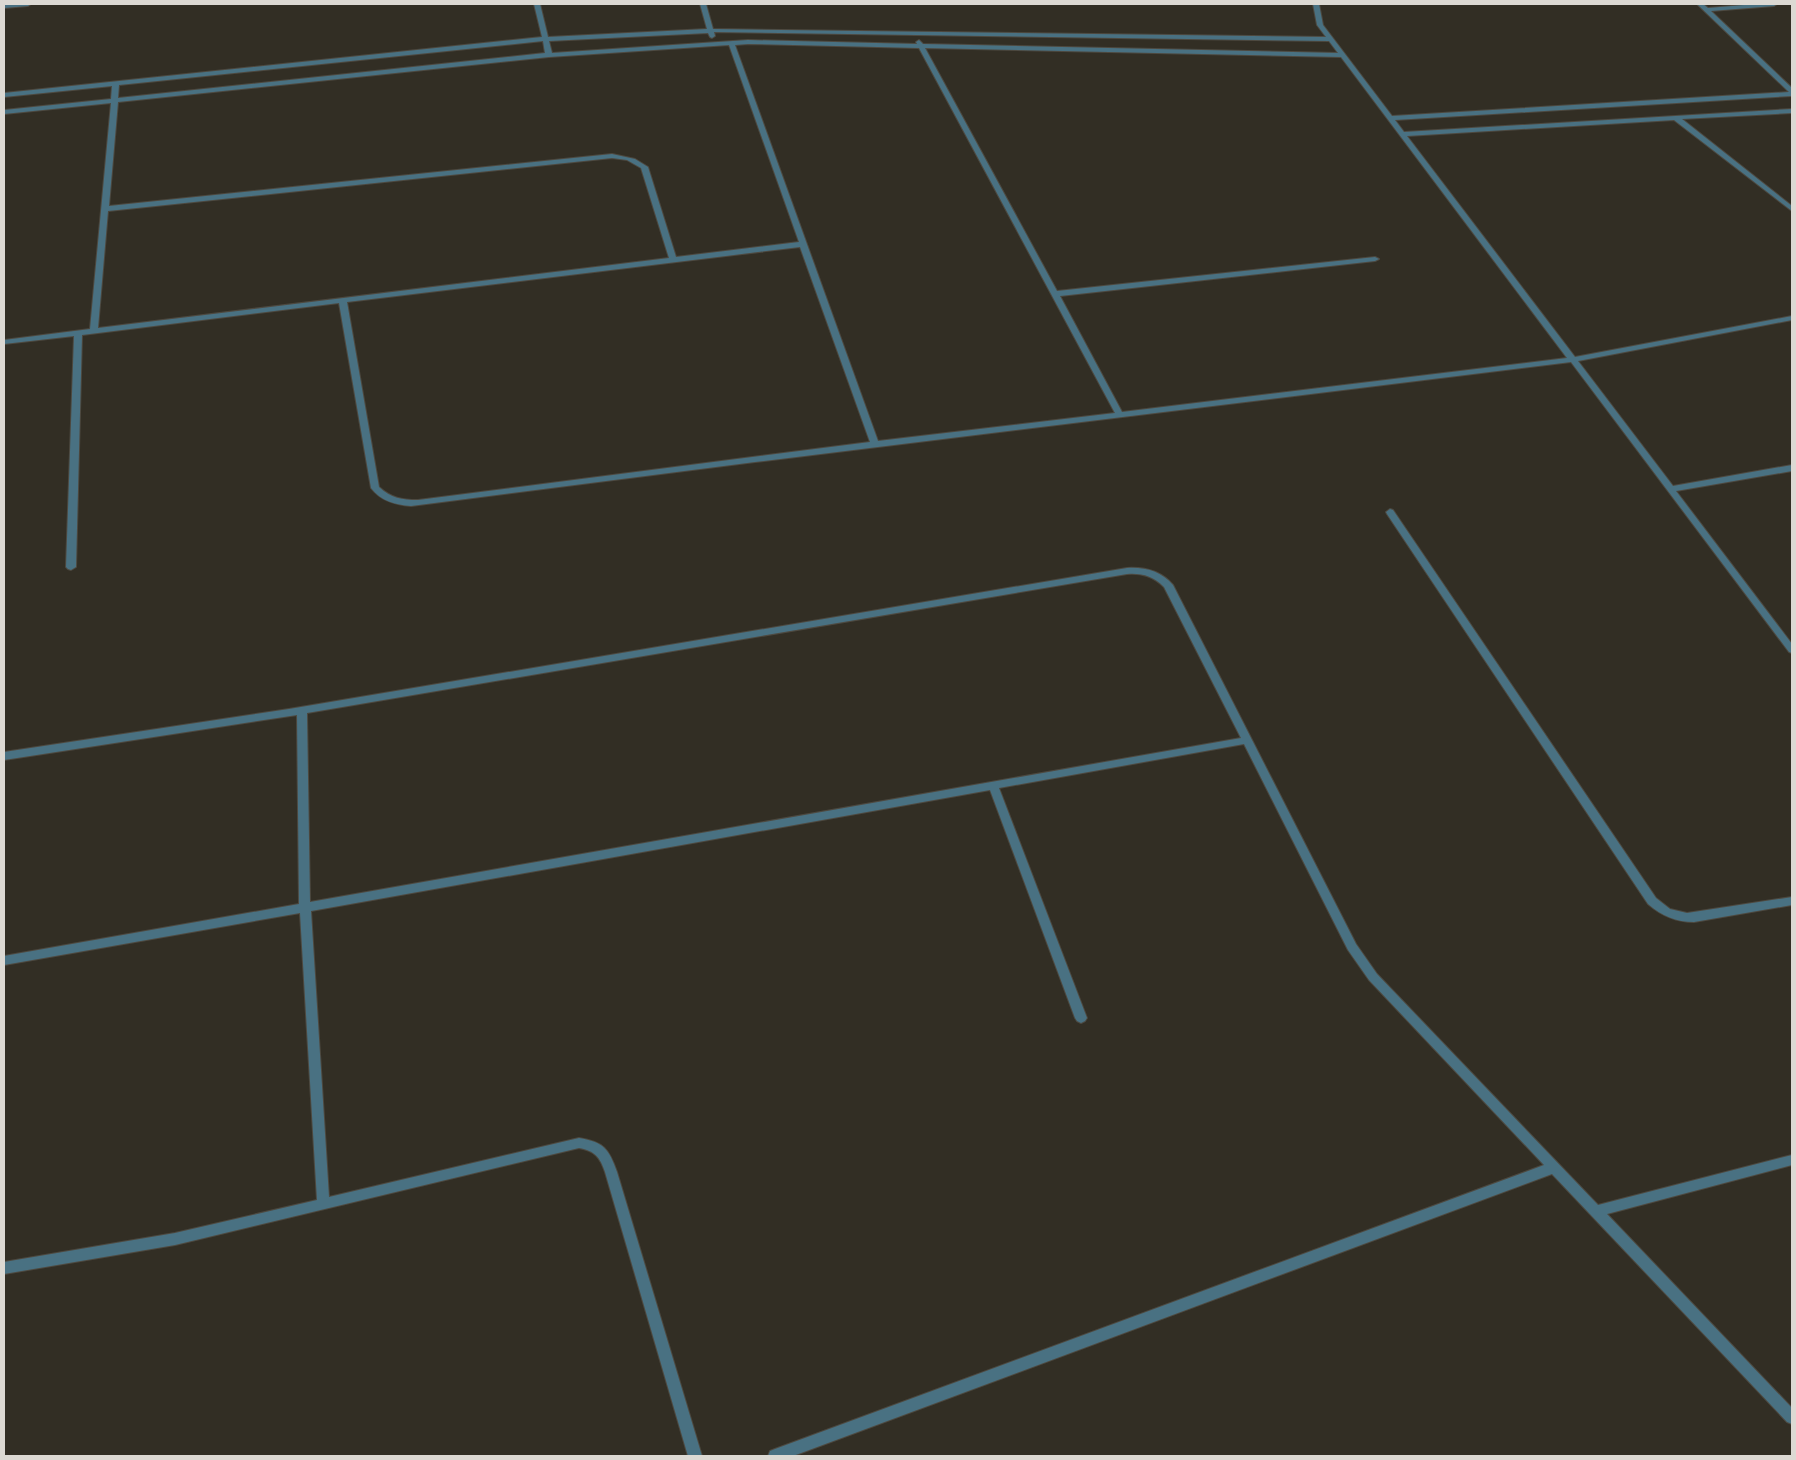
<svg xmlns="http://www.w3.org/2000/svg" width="1796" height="1460" font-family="Roboto,sans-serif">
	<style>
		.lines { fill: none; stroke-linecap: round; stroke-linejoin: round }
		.street-casing { stroke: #4d4940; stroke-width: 2 }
		.street { fill: #497182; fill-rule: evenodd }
	</style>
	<rect width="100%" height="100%" fill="#322e24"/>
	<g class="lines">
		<defs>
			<path id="street" d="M 4,4 L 31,4 L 28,6 L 4,8 Z
				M 534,4 L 540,4 L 548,37 L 707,29 L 700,4 L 706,4 L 713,29 L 1326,37 L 1317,25 L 1313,4 L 1319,4 L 1323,25 L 1392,116 L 1789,92 L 1697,4 L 1703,4 L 1708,8 L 1756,4 L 1777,4 L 1774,6 L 1711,11 L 1792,88 L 1792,96 L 1395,120 L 1404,132 L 1792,109 L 1792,113 L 1682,119 L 1792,206 L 1792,211 L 1674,120 L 1407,136 L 1575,357 L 1792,316 L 1792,320 L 1578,361 L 1673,486 L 1792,465 L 1792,471 L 1676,491 L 1792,644 L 1792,653 L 1789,652 L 1571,362 L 755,462 L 411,506 C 395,505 381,501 371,488 L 339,303 L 82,335 L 76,567 L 71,570 L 68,569 L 66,567 L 74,336 L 4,344 L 4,340 L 90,329 L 111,103 L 4,114 L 4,110 L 111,99 L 112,86 L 4,97 L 4,93 L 542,37 ZM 714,32 L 1329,41 L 1338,53 L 923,44 L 919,40 L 916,42 L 917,44 L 748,40 L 552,53 L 549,41 L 708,33 L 710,37 L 712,38 L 715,36 ZM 543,41 L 545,53 L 118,98 L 119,85 ZM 748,44 L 919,48 L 1115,413 L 878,441 L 735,45 ZM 729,45 L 799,242 L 676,257 L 648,167 L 635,159 L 612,154 L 109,206 L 118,102 L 549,57 ZM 925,48 L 1341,57 L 1567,358 L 1122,412 L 1060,296 L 1375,261 L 1379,259 L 1375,257 L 1057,291 ZM 612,158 L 627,160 L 641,168 L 669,258 L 98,328 L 108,211 ZM 800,247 L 870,442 L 418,500 C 402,500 391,498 379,487 L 347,302 Z
				M 1390,509 L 1393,510 L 1656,898 L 1670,909 L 1687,913 L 1792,897 L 1792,905 L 1694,922 C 1676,922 1662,916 1648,904 L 1387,514 L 1386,512 Z
				M 1127,568 C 1145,567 1161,571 1173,585 L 1356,944 L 1377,974 L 1598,1205 L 1792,1155 L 1792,1165 L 1607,1214 L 1792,1408 L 1792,1424 L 1787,1422 L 1552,1174 L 793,1456 L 768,1456 L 770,1451 L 775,1449 L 1544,1165 L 1369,980 L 1348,950 L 1244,744 L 999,788 L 1087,1018 L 1085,1021 L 1081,1023 L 1077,1021 L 1075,1018 L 990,790 L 311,911 L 329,1197 L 579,1138 C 604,1142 609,1149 617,1172 L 702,1456 L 688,1456 L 605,1172 C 600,1157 595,1151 579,1148 L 175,1245 L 4,1274 L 4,1262 L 175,1233 L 317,1200 L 300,913 L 4,965 L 4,956 L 299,904 L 297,715 L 4,760 L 4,752 L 289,709 ZM 1127,574 C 1142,573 1153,576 1164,587 L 1241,738 L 310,902 L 307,713 Z"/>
		</defs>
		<!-- street casing -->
		<use href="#street" class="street-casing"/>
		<!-- street -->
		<use href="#street" class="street"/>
	</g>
	<!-- border -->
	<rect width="1796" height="1460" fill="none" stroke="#dcd9d3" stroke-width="10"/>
</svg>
